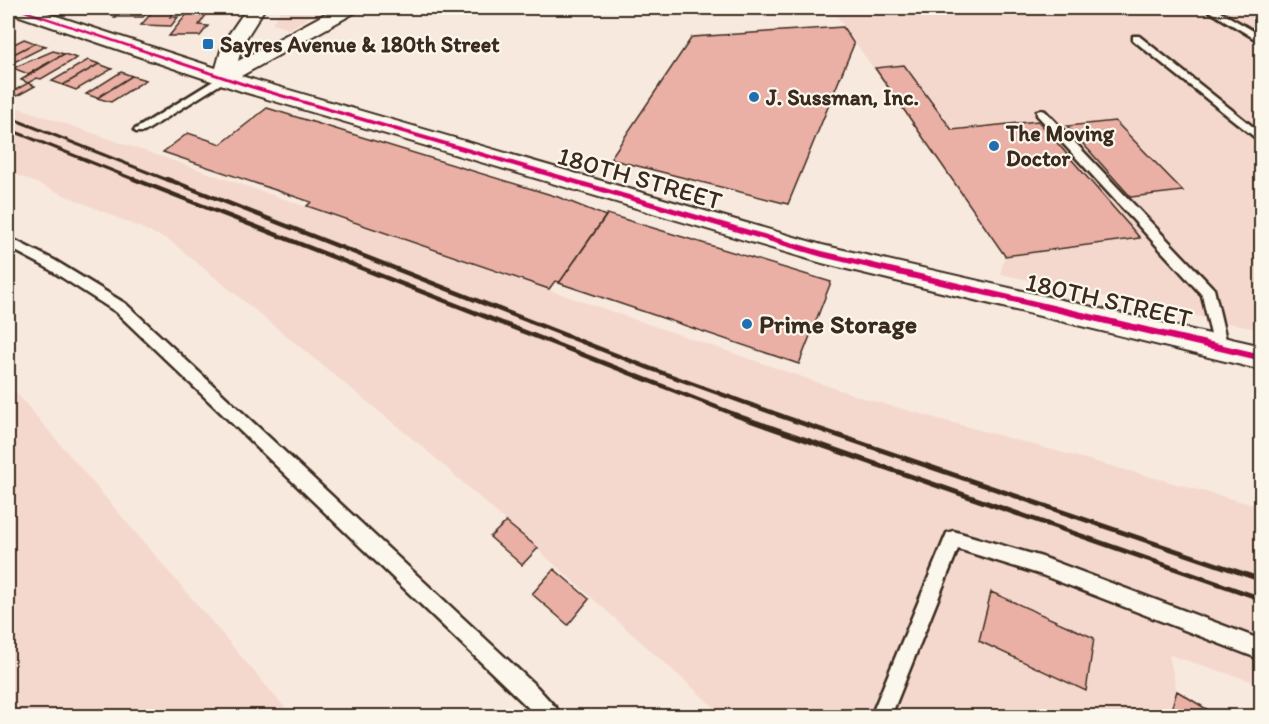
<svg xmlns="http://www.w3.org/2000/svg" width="1269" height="724" font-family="Itim,sans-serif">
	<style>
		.built { fill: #f4d8cd }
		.building { fill: #eab0a5; stroke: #3b2a1e; stroke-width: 1.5 }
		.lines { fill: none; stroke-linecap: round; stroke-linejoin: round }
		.service-casing { stroke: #3b2a1e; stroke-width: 5 }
		.minor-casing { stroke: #3b2a1e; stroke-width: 4 }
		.service { fill: #fbf7ec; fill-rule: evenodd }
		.minor { fill: #fbf7ec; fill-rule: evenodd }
		.rail-far2 { stroke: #3b2a1e; stroke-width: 3 }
		.rail-far1 { stroke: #3b2a1e; stroke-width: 4.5 }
		.rail { stroke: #3b2a1e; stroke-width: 5 }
		.cycleway-casing { stroke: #fbf7ec; stroke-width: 4 }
		.cycleway { fill: #d6006c; fill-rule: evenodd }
		.poi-dot { fill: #1f6fb2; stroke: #fbf7ec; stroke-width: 2 }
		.labels { text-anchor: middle; stroke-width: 4.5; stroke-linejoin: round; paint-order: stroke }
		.far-poi-label { font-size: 22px; font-weight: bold; fill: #3b2a1e; stroke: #fbf7ec; text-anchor: start }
		.street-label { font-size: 26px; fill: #3b2a1e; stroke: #fbf7ec }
		.poi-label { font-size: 26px; font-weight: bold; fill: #3b2a1e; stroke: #fbf7ec; text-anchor: start }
	</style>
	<rect width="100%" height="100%" fill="#f8e9de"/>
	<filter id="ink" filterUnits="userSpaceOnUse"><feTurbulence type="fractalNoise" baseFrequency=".0167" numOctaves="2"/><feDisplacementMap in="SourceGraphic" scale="12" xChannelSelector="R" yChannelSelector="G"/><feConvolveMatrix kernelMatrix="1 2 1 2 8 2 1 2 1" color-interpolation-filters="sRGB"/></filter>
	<g filter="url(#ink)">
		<!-- built -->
		<path class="built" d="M 283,8 L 325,8 L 289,29 L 272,23 Z
			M 831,8 L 1261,8 L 1261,330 L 1000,274 L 1005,256 Z
			M 8,104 L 866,399 L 1261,507 L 1261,684 L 1169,655 L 1177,691 L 1169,716 L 724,716 L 425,449 L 169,240 L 8,171 Z
			M 8,383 L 292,716 L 8,716 Z"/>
		<!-- building -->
		<path class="building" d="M 122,8 L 143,8 L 150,9 L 143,17 L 114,17 Z
			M 192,8 L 210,9 L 199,25 L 208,26 L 200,36 L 169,36 Z
			M 155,9 L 176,9 L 170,17 L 178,17 L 171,26 L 141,25 Z
			M 843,27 L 854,44 L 788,204 L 610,159 L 692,37 Z
			M 24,39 L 35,43 L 8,57 L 8,47 Z
			M 35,43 L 46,46 L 8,65 L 8,57 Z
			M 53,51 L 64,54 L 28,74 L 13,68 Z
			M 64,54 L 77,58 L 41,79 L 37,78 L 28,83 L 21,80 Z
			M 88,60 L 99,64 L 63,85 L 52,81 Z
			M 99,64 L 112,69 L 76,90 L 63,85 Z
			M 904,65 L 952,130 L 1038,121 L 1140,238 L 1005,256 L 875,68 Z
			M 121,72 L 132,76 L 97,98 L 86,94 Z
			M 132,76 L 146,80 L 111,102 L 97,98 Z
			M 28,83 L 35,86 L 17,96 L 10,93 Z
			M 267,108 L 558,197 L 606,216 L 560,282 L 555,281 L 549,289 L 307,206 L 311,202 L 163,152 L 188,133 L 221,144 Z
			M 1115,121 L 1183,191 L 1131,197 L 1067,126 Z
			M 607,214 L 831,282 L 799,364 L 559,283 Z
			M 506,522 L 538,548 L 522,565 L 490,537 Z
			M 554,569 L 589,599 L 568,625 L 532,594 Z
			M 991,592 L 1094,638 L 1086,691 L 979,641 Z
			M 1177,691 L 1218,716 L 1169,716 Z"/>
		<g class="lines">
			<defs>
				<path id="service" d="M 1204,8 L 1214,8 L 1262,36 L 1262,43 Z
					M 1133,36 L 1139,36 L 1262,134 L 1262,143 L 1133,40 Z
					M 223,75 L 228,78 L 227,80 L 144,132 L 136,132 L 134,130 Z
					M 1041,110 L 1045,111 L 1214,289 L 1228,348 L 1226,352 L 1216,352 L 1214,348 L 1202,295 L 1037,115 L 1037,111 Z
					M 8,237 L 54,260 L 126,304 L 537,687 L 557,709 L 560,716 L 537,716 L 116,312 L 44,266 L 8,247 Z
					M 953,531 L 1042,557 L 1262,640 L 1262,660 L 1042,575 L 958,549 L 891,716 L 871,716 L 947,533 Z"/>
				<path id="minor" d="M 8,8 L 32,8 L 216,68 L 223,43 L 247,8 L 265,8 L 243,43 L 238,61 L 336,8 L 358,8 L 356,12 L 241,76 L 822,245 L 1262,346 L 1262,370 L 822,263 L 244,92 L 8,12 Z"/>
			</defs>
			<!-- service casing -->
			<use href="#service" class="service-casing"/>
			<!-- minor casing -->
			<use href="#minor" class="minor-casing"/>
			<!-- service -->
			<use href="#service" class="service"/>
			<!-- minor -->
			<use href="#minor" class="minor"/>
			<!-- rail-far2 -->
			<path class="rail-far2" d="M 8,117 L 170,181
				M 8,129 L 138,181"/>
			<!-- rail-far1 -->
			<path class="rail-far1" d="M 134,179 L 739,416
				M 167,179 L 649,368 L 782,416"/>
			<!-- rail -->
			<path class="rail" d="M 735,415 L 1262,599
				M 778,415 L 1262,580"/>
			<defs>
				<path id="cycleway" d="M 12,8 L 19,8 L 254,86 L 822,251 L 1262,354 L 1262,361 L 822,257 L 250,88 Z"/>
			</defs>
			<!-- cycleway casing -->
			<use href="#cycleway" class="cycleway-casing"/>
			<!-- cycleway -->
			<use href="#cycleway" class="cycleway"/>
		</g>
	</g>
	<!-- markers -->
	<g class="poi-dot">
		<rect x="202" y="38" width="12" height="12" rx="3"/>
		<circle cx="754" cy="97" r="6"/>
		<circle cx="994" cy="146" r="6"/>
		<circle cx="747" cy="324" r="6"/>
	</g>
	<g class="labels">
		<!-- far-poi labels -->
		<g class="far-poi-label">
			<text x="220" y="52">Sayres Avenue &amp; 180th Street</text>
			<text x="766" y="105">J. Sussman, Inc.</text>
			<text x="1006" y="141">The Moving<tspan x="1006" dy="25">Doctor</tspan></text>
		</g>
		<!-- street labels -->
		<g class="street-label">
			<text transform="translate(640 178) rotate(16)" y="9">180TH STREET</text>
			<text transform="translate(1109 300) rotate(13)" y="9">180TH STREET</text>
		</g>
		<!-- poi labels -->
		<g class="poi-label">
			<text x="759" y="333">Prime Storage</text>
		</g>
	</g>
	<!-- margin -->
	<rect width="1269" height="724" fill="none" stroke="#fbf7ec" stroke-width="30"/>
	<rect x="15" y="15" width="1239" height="694" fill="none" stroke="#3b2a1e" stroke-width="2" filter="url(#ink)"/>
</svg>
